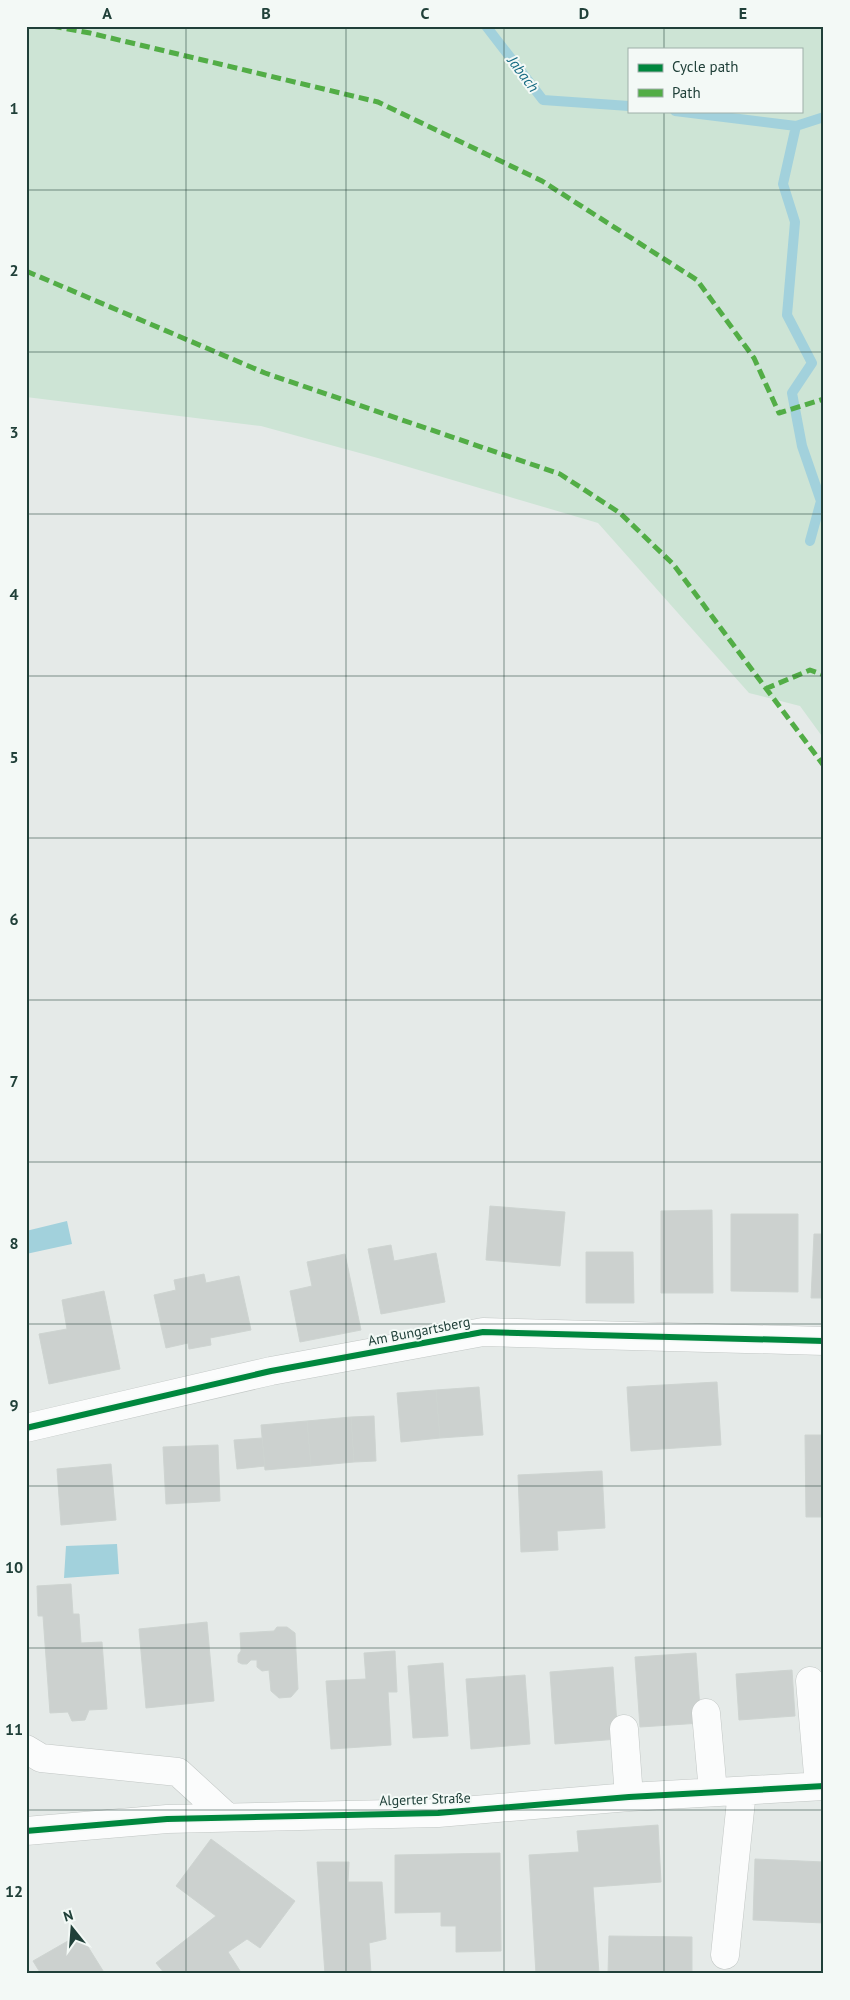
<svg xmlns="http://www.w3.org/2000/svg" width="850" height="2000" font-family="'PT Sans',sans-serif">
	<style>
		.green { fill: #cde4d5; fill-rule: evenodd }
		.water { fill: #a2d1dc }
		.lines { fill: none; stroke-linecap: round; stroke-linejoin: round }
		.stream { stroke: #a2d1dc; stroke-width: 10 }
		.building { fill: #ccd1cf; stroke: #ced4d1 }
		.minor-casing { stroke: #c2c7c5; stroke-width: 29 }
		.minor { stroke: #fbfcfc; stroke-width: 28 }
		.quiet { stroke: #52ad46; stroke-width: 5; stroke-dasharray: 10 5; stroke-linecap: butt }
		.cycleway-casing { stroke: #f3f9f6; stroke-width: 9 }
		.cycleway { stroke: #00873e; stroke-width: 6 }
		.grid { fill: none; stroke: #204039; stroke-width: 1; stroke-opacity: 0.55 }
		.labels { text-anchor: middle; stroke-width: 4; stroke-linejoin: round; paint-order: stroke }
		.street-label { font-size: 14px; fill: #204039; stroke: #f3f9f6 }
		.water-label { font-size: 15px; font-style: italic; fill: #156a82; stroke: #f3f9f6 }
		.neatline { fill: none; stroke: #204039; stroke-width: 2 }
		.grid-label { font-size: 16px; text-anchor: middle; font-weight: bold; fill: #204039 }
	</style>
	<rect width="100%" height="100%" fill="#e5eae8"/>
	<!-- green -->
	<path class="green" d="M 26,26 L 824,26 L 824,739 L 800,706 L 749,693 L 598,523 L 378,458 L 261,426 L 26,397 ZM 629,49 L 801,49 L 801,111 L 629,111 Z"/>
	<!-- water -->
	<path class="water" d="M 67,1221 L 72,1244 L 26,1254 L 26,1231 Z
		M 117,1544 L 119,1574 L 64,1578 L 66,1546 Z"/>
	<g class="lines">
		<!-- stream -->
		<path class="stream" d="M 486,26 L 543,100 L 629,106
			M 675,111 L 796,126 L 824,117
			M 796,126 L 783,184 L 795,222 L 787,315 L 812,363 L 792,393 L 802,446 L 821,501 L 810,541"/>
	</g>
	<!-- building -->
	<path class="building" d="M 490,1206 L 565,1212 L 560,1266 L 486,1260 Z
		M 712,1210 L 713,1293 L 661,1293 L 661,1211 Z
		M 731,1214 L 798,1214 L 798,1292 L 731,1291 Z
		M 814,1234 L 824,1234 L 824,1298 L 811,1298 Z
		M 391,1245 L 394,1261 L 436,1253 L 445,1302 L 381,1314 L 368,1249 Z
		M 586,1252 L 633,1252 L 634,1303 L 586,1303 Z
		M 345,1254 L 361,1330 L 300,1342 L 290,1291 L 312,1286 L 307,1262 Z
		M 204,1274 L 206,1283 L 239,1276 L 251,1330 L 210,1338 L 211,1345 L 189,1349 L 188,1343 L 166,1348 L 154,1295 L 176,1290 L 174,1280 Z
		M 104,1291 L 120,1369 L 49,1384 L 39,1334 L 67,1329 L 62,1300 Z
		M 717,1382 L 721,1445 L 631,1451 L 627,1387 Z
		M 479,1387 L 483,1435 L 440,1438 L 436,1390 Z
		M 436,1390 L 440,1438 L 401,1442 L 397,1393 Z
		M 374,1416 L 376,1461 L 354,1462 L 351,1417 Z
		M 351,1417 L 354,1462 L 311,1466 L 307,1421 Z
		M 307,1421 L 311,1466 L 265,1470 L 261,1425 Z
		M 805,1435 L 824,1435 L 824,1517 L 806,1517 Z
		M 262,1438 L 265,1466 L 237,1469 L 234,1440 Z
		M 218,1445 L 220,1501 L 166,1504 L 163,1447 Z
		M 111,1464 L 116,1520 L 61,1525 L 57,1469 Z
		M 602,1471 L 605,1528 L 557,1531 L 558,1550 L 521,1552 L 518,1475 Z
		M 71,1584 L 73,1614 L 79,1614 L 81,1643 L 102,1642 L 107,1709 L 89,1710 L 85,1720 L 72,1721 L 68,1712 L 50,1713 L 43,1616 L 38,1616 L 37,1586 Z
		M 207,1622 L 214,1701 L 146,1708 L 139,1629 Z
		M 277,1627 L 287,1627 L 295,1633 L 298,1689 L 291,1697 L 279,1698 L 271,1691 L 269,1670 L 262,1671 L 257,1667 L 257,1660 L 251,1660 L 247,1664 L 242,1664 L 238,1662 L 238,1655 L 241,1651 L 240,1633 L 274,1631 Z
		M 395,1651 L 397,1692 L 388,1692 L 391,1745 L 331,1749 L 326,1681 L 366,1679 L 364,1653 Z
		M 696,1653 L 701,1723 L 640,1727 L 635,1657 Z
		M 443,1663 L 448,1736 L 413,1738 L 408,1666 Z
		M 613,1667 L 618,1739 L 555,1744 L 550,1672 Z
		M 792,1670 L 795,1716 L 739,1720 L 736,1674 Z
		M 525,1675 L 530,1744 L 471,1749 L 466,1679 Z
		M 658,1825 L 661,1882 L 593,1887 L 599,1974 L 536,1974 L 529,1855 L 579,1852 L 577,1831 Z
		M 211,1839 L 295,1901 L 260,1948 L 247,1939 L 228,1952 L 242,1974 L 165,1974 L 156,1963 L 216,1916 L 176,1886 Z
		M 500,1853 L 501,1951 L 456,1952 L 456,1926 L 441,1926 L 441,1912 L 395,1913 L 395,1855 Z
		M 755,1859 L 824,1862 L 824,1923 L 753,1920 Z
		M 317,1862 L 349,1862 L 348,1882 L 382,1882 L 386,1939 L 369,1943 L 371,1974 L 325,1974 Z
		M 80,1934 L 105,1974 L 41,1974 L 33,1961 Z
		M 609,1936 L 692,1937 L 692,1974 L 608,1974 Z"/>
	<g class="lines">
		<defs>
			<path id="minor" d="M 26,1428 L 271,1371 L 483,1332 L 824,1341
				M 810,1681 L 819,1786
				M 706,1713 L 713,1792
				M 624,1729 L 629,1797
				M 26,1749 L 41,1758 L 178,1772 L 227,1817
				M 26,1831 L 167,1819 L 438,1813 L 629,1797 L 824,1786
				M 725,1955 L 742,1791"/>
		</defs>
		<!-- minor casing -->
		<use href="#minor" class="minor-casing"/>
		<!-- minor -->
		<use href="#minor" class="minor"/>
		<!-- quiet -->
		<path class="quiet" d="M 52,26 L 90,33 L 378,102 L 542,181 L 697,280 L 754,358 L 779,413 L 824,399
			M 26,271 L 265,373 L 560,474 L 620,513 L 673,564 L 824,766
			M 765,689 L 810,670 L 824,675"/>
		<defs>
			<path id="cycleway" d="M 26,1428 L 271,1371 L 483,1332 L 824,1341
				M 26,1831 L 167,1819 L 438,1813 L 629,1797 L 824,1786"/>
		</defs>
		<!-- cycleway casing -->
		<use href="#cycleway" class="cycleway-casing"/>
		<!-- cycleway -->
		<use href="#cycleway" class="cycleway"/>
	</g>
	<!-- grid -->
	<path class="grid" d="M 186,26 L 186,1974M 346,26 L 346,1974M 504,26 L 504,1974M 664,26 L 664,49M 664,111 L 664,1974M 26,190 L 824,190M 26,352 L 824,352M 26,514 L 824,514M 26,676 L 824,676M 26,838 L 824,838M 26,1000 L 824,1000M 26,1162 L 824,1162M 26,1324 L 824,1324M 26,1486 L 824,1486M 26,1648 L 824,1648M 26,1810 L 824,1810"/>
	<g class="labels">
		<!-- street labels -->
		<g class="street-label">
			<text transform="translate(419 1331) rotate(-11)" y="5">Am Bungartsberg</text>
			<text transform="translate(425 1799) rotate(-2)" y="5">Algerter Straße</text>
		</g>
		<!-- water labels -->
		<g class="water-label">
			<text transform="translate(523 74) rotate(53)" y="5">Jabach</text>
		</g>
	</g>
	<!-- border -->
	<rect width="850" height="2000" fill="none" stroke="#f3f9f6" stroke-width="55"/>
	<!-- legend -->
	<rect x="628" y="48" width="175" height="65" fill="#f3f9f6" stroke="#9fafaa"/>
	<rect x="638" y="64" width="25" height="8" fill="#00873e" stroke="#9fafaa"/>
	<text x="672" y="72" font-size="15" fill="#204039">Cycle path</text>
	<rect x="638" y="89" width="25" height="8" fill="#52ad46" stroke="#9fafaa"/>
	<text x="672" y="98" font-size="15" fill="#204039">Path</text>
	<!-- north arrow -->
	<g transform="translate(72 1928) rotate(343)" stroke="#f3f9f6" stroke-width="4" paint-order="stroke">
	<path d="M0-4L9 19L0 12L-9 19Z" fill="#204039"/>
	<text y="-8" font-size="14" font-weight="bold" text-anchor="middle" fill="#204039">N</text>
	</g>
	<rect x="28" y="28" width="794" height="1944" class="neatline"/>
	<g class="grid-label">
		<text x="107" y="19">A</text>
		<text x="266" y="19">B</text>
		<text x="425" y="19">C</text>
		<text x="584" y="19">D</text>
		<text x="743" y="19">E</text>
		<text x="14" y="114">1</text>
		<text x="14" y="276">2</text>
		<text x="14" y="438">3</text>
		<text x="14" y="600">4</text>
		<text x="14" y="763">5</text>
		<text x="14" y="925">6</text>
		<text x="14" y="1087">7</text>
		<text x="14" y="1249">8</text>
		<text x="14" y="1411">9</text>
		<text x="14" y="1573">10</text>
		<text x="14" y="1735">11</text>
		<text x="14" y="1897">12</text>
	</g>
</svg>
